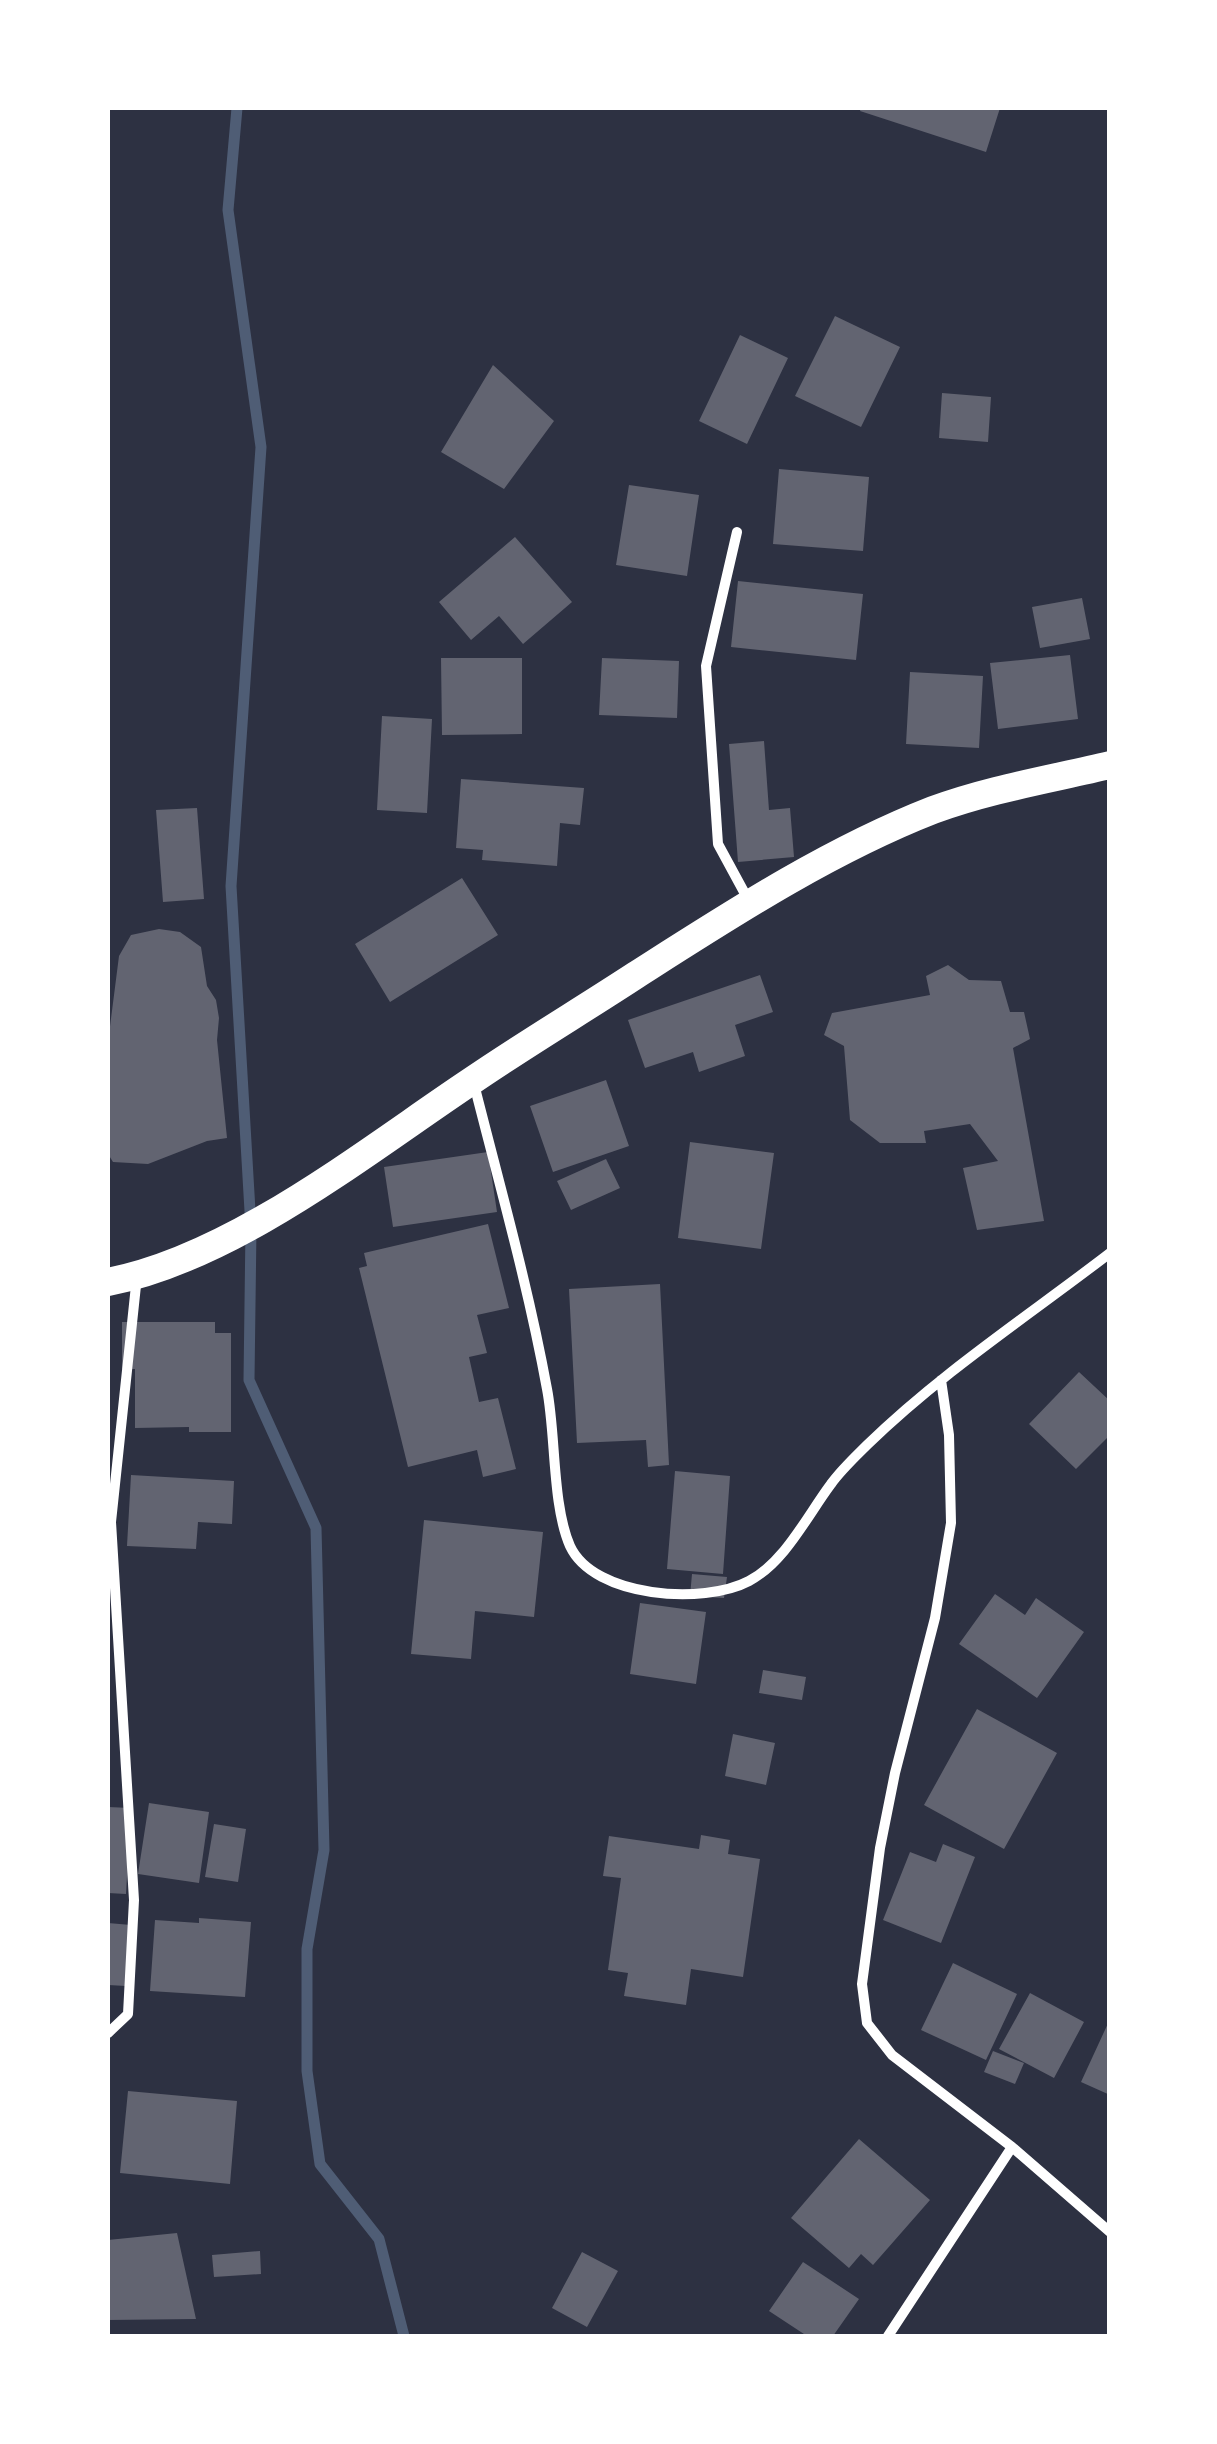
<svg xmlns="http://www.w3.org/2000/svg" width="1217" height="2444" font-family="Jost,sans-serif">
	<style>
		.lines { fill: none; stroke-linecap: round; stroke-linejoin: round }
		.stream { stroke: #4f5d75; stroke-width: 11 }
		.building { fill: #626471 }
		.minor { stroke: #fff; stroke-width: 10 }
		.trunk { stroke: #fff; stroke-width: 28 }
	</style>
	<rect width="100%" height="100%" fill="#2d3142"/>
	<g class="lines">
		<!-- stream -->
		<path class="stream" d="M 237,108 L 228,210 L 261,447 L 231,886 L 251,1228 L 249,1380 L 316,1528 L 324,1850 L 307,1949 L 307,2071 L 320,2164 L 379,2239 L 404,2336"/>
	</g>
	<!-- building -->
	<path class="building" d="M 861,108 L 1000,108 L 986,152 L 860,111 Z
		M 835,316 L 900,347 L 861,427 L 795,396 Z
		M 740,335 L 788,358 L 747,444 L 699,421 Z
		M 493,365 L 554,421 L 504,489 L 441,452 Z
		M 942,393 L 991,397 L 988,442 L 939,438 Z
		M 779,469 L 869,477 L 863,551 L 773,544 Z
		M 629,485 L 699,495 L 687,576 L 616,565 Z
		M 515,537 L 572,602 L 523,644 L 499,616 L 471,640 L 439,602 Z
		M 738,581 L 863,594 L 856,660 L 731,647 Z
		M 1082,598 L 1090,639 L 1040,648 L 1032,607 Z
		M 1070,655 L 1078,719 L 998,729 L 990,663 Z
		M 441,658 L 522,658 L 522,734 L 442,735 Z
		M 602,658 L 679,661 L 677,718 L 599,715 Z
		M 910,672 L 983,676 L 979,748 L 906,744 Z
		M 382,716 L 432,719 L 427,813 L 377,810 Z
		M 764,741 L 769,810 L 790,808 L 794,857 L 738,862 L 729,744 Z
		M 461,779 L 584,788 L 580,825 L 560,823 L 557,866 L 482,860 L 483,850 L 456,848 Z
		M 197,808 L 204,899 L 163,902 L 156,810 Z
		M 462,878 L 498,935 L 390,1002 L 355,944 Z
		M 159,929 L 180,932 L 201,947 L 207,986 L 216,1000 L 219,1018 L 217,1040 L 227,1138 L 207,1141 L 148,1164 L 113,1162 L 108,1154 L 108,1042 L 119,956 L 131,935 Z
		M 948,965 L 969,980 L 1001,981 L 1010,1012 L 1024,1012 L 1030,1039 L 1013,1048 L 1044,1221 L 977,1230 L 963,1168 L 998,1161 L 970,1124 L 924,1131 L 926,1143 L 880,1143 L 850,1120 L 844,1046 L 824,1035 L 832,1013 L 930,995 L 926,976 Z
		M 760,975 L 773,1012 L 735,1025 L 745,1056 L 699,1072 L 693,1052 L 645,1068 L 628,1020 Z
		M 606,1080 L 629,1146 L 553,1172 L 530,1106 Z
		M 690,1142 L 774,1153 L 761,1249 L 678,1238 Z
		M 488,1152 L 497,1212 L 393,1227 L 384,1167 Z
		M 606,1159 L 620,1188 L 571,1210 L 557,1181 Z
		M 488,1224 L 509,1308 L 477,1315 L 487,1353 L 469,1357 L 479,1402 L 498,1398 L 516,1469 L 483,1477 L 477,1450 L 408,1467 L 359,1268 L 367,1266 L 364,1253 Z
		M 660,1284 L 669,1465 L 648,1467 L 646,1440 L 577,1443 L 569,1289 Z
		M 122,1322 L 215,1322 L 215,1333 L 231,1333 L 231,1432 L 189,1432 L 189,1427 L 135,1428 L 135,1369 L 122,1369 Z
		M 1079,1372 L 1110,1401 L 1110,1435 L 1076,1469 L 1029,1424 Z
		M 675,1471 L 730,1476 L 723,1574 L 667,1569 Z
		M 131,1475 L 234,1481 L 232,1524 L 198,1522 L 196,1549 L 127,1546 Z
		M 424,1520 L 543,1532 L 534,1617 L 475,1611 L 471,1659 L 411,1654 Z
		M 692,1574 L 727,1577 L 724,1598 L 690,1596 Z
		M 995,1594 L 1025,1615 L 1036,1598 L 1084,1632 L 1037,1698 L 959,1644 Z
		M 640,1603 L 706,1612 L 696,1684 L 630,1674 Z
		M 763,1670 L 806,1677 L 802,1700 L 759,1693 Z
		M 977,1709 L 1057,1753 L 1004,1849 L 924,1805 Z
		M 733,1734 L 775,1743 L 766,1785 L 725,1776 Z
		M 149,1803 L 209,1812 L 199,1883 L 138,1874 Z
		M 108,1807 L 131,1808 L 126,1894 L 108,1893 Z
		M 214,1824 L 246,1829 L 238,1882 L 205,1877 Z
		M 701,1835 L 730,1840 L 728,1854 L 760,1859 L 743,1977 L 691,1969 L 686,2005 L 624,1996 L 628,1973 L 608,1970 L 621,1878 L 603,1876 L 609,1836 L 699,1849 Z
		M 943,1844 L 975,1857 L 941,1943 L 883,1920 L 910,1852 L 936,1862 Z
		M 199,1918 L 251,1922 L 245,1997 L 150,1991 L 155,1920 L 199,1923 Z
		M 108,1923 L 131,1925 L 126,1986 L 108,1985 Z
		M 953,1963 L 1017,1994 L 986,2060 L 921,2030 Z
		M 1030,1993 L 1084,2022 L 1054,2078 L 999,2049 Z
		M 1110,2019 L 1110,2095 L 1081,2082 Z
		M 993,2051 L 1024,2063 L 1015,2084 L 984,2072 Z
		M 128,2091 L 237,2101 L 230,2184 L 120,2173 Z
		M 859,2139 L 930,2200 L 873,2265 L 861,2254 L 849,2268 L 791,2218 Z
		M 177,2233 L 196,2319 L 108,2320 L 108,2240 Z
		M 260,2251 L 261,2274 L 214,2277 L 212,2255 Z
		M 582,2252 L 618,2271 L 587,2327 L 552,2308 Z
		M 803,2262 L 859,2299 L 833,2336 L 807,2336 L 769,2311 Z"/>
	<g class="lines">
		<!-- minor -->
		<path class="minor" d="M 737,532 L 706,666 L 718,844 L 750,903
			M 473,1080 C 499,1183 528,1285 547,1389 C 556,1435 552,1505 570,1546 C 594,1598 704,1605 749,1581 C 785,1562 807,1516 831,1484 C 841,1470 855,1457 867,1445 C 941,1373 1028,1316 1110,1253
			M 941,1380 L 949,1435 L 951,1523 L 935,1618 L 895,1773 L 880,1848 L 862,1984 L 867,2023 L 892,2055 L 1012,2147 L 1110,2232
			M 108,2033 L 128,2014 L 134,1900 L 111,1522 L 137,1276
			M 888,2336 L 1012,2147"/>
		<!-- trunk -->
		<path class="trunk" d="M 108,1282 C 233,1258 365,1152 470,1082 C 524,1045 581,1011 636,975 C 730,915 828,851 933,810 C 990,789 1051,779 1110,765"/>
	</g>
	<!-- border -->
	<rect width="1217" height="2444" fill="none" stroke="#ffffff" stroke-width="220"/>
</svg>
